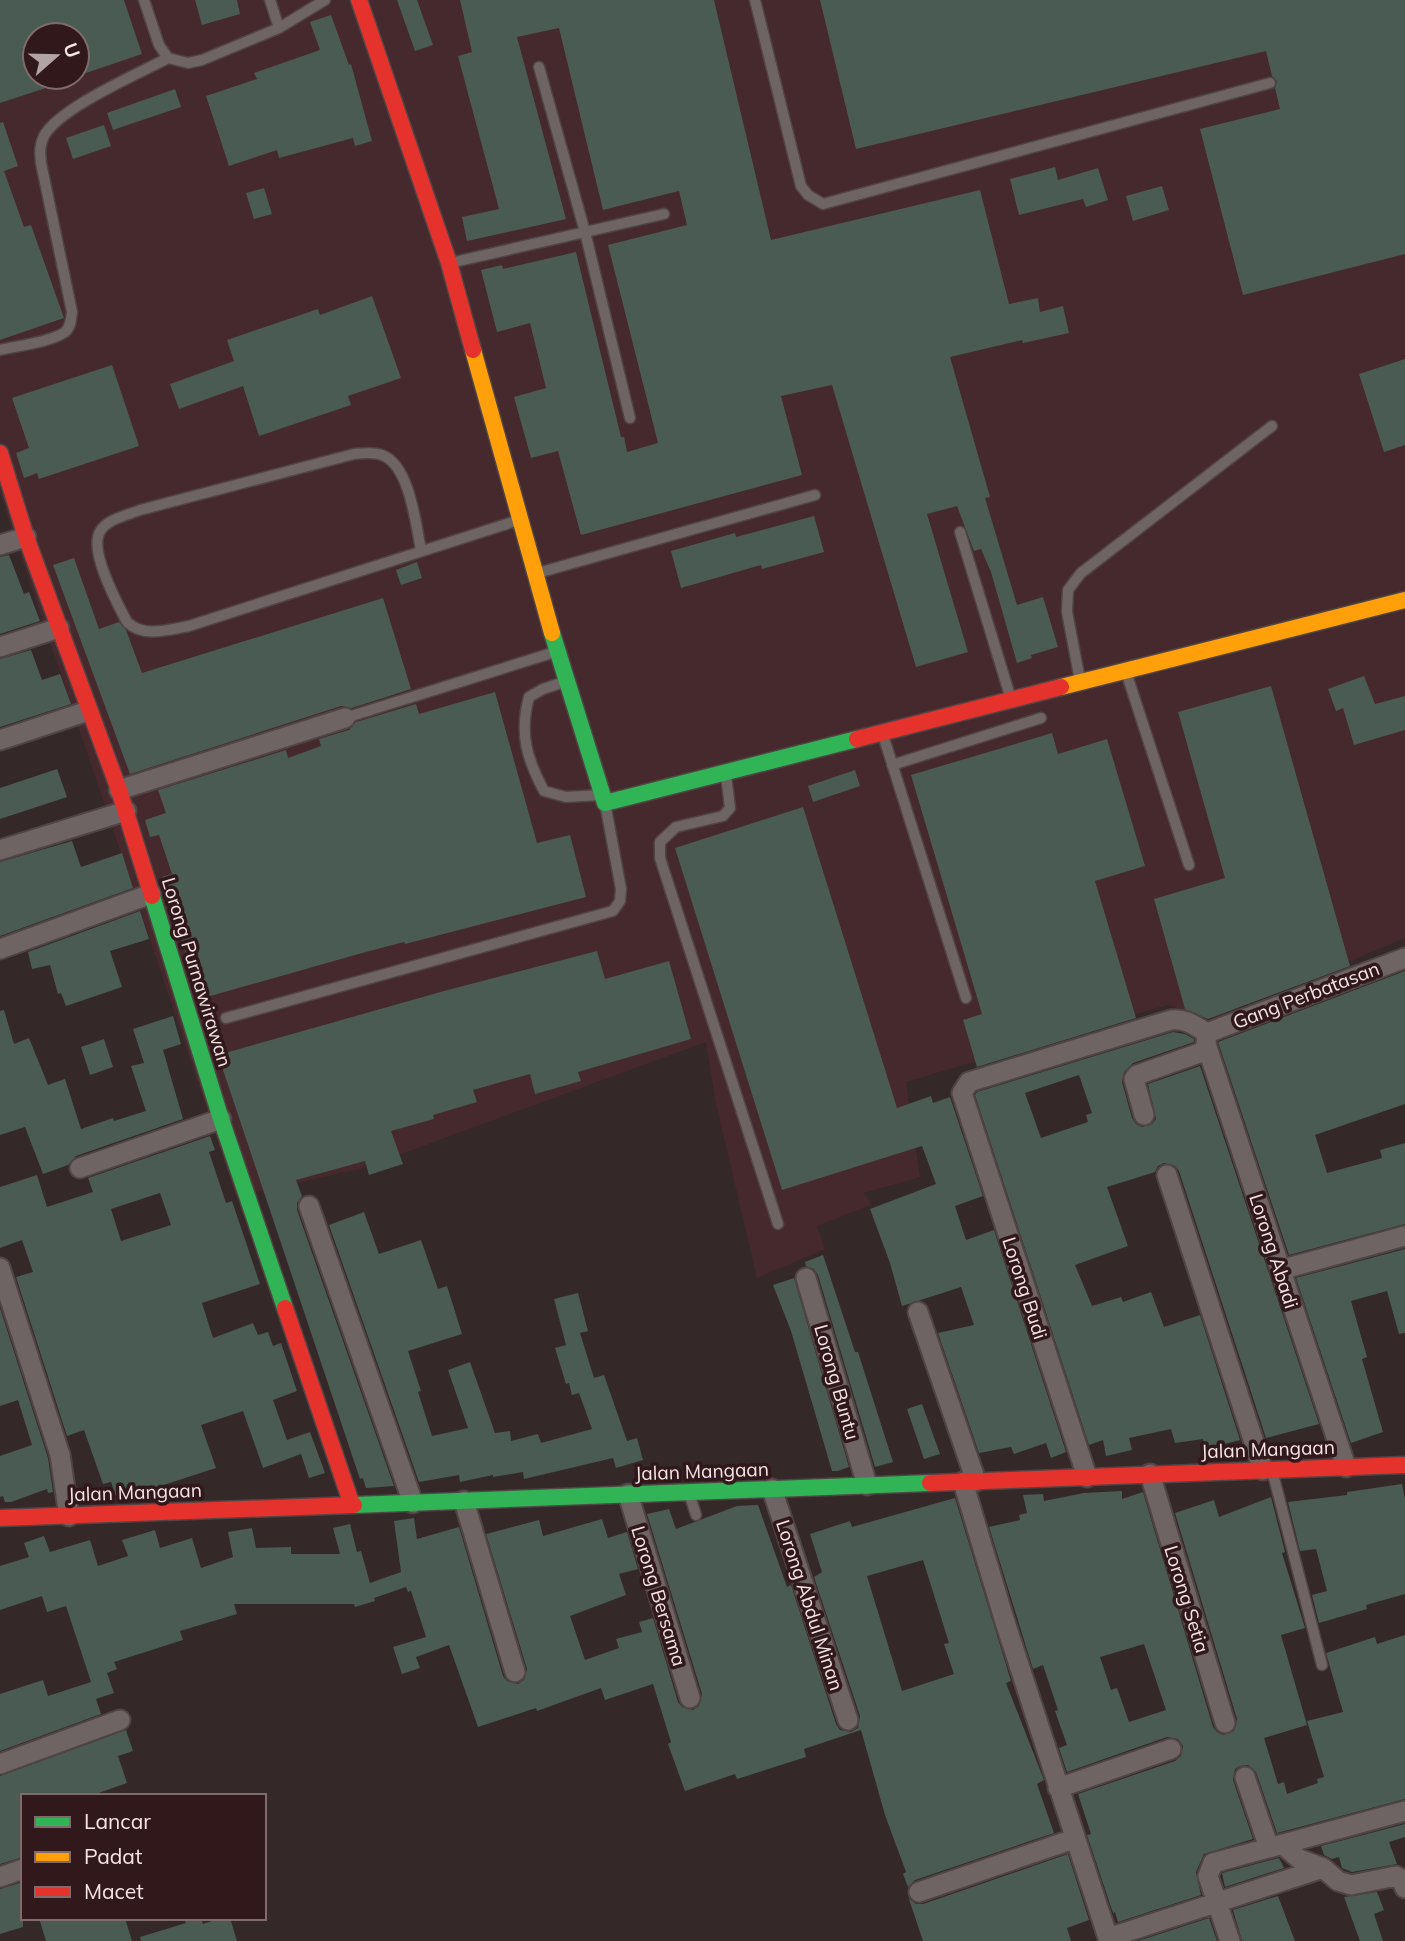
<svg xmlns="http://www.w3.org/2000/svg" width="1405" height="1941" font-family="Mulish,sans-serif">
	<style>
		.built { fill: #46292c; fill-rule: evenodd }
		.building { fill: #4a5b53; fill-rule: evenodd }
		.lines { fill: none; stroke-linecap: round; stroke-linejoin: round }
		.lane-casing { stroke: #504445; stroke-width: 13 }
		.street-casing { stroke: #504445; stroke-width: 23 }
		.fast-casing { stroke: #504445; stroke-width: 19 }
		.slow-casing { stroke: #504445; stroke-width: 19 }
		.jam-casing { stroke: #504445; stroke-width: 19 }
		.lane { stroke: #6e6464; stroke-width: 10 }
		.street { stroke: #6e6464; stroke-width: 19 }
		.fast { stroke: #30b455; stroke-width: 16 }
		.slow { stroke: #ff9f0a; stroke-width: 16 }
		.jam { stroke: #e5322d; stroke-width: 16 }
		.labels { text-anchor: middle; stroke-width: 7; stroke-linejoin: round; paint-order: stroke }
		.street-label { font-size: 19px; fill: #f6e5e6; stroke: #31191b }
	</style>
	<rect width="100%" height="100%" fill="#352829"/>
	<!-- built -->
	<path class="built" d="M 0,0 L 1405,0 L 1405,938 L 1212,1019 L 1167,1005 L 906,1082 L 920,1177 L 864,1193 L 871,1205 L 817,1226 L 825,1249 L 757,1278 L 715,1099 L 706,1042 L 360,1169 L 236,1196 L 0,493 ZM 35,35 L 77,35 L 77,77 L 35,77 Z"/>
	<!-- building -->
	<path class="building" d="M 0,0 L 124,0 L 142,54 L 77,76 L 77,35 L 35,35 L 35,77 L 69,77 L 70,80 L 0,103 Z
		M 195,0 L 237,0 L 240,14 L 202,25 Z
		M 397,0 L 417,0 L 433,45 L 415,51 Z
		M 460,0 L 714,0 L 771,240 L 980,190 L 1009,304 L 1038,298 L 1040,312 L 1063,306 L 1069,333 L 1023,343 L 1022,340 L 950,357 L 990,497 L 985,498 L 1017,605 L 1043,597 L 1058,647 L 1031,655 L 1032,658 L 1017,663 L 991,572 L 981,549 L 974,551 L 957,506 L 927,514 L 968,652 L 916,667 L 832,385 L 781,396 L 802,475 L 581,535 L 558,451 L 531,458 L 514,397 L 546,388 L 530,323 L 497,332 L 481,270 L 502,265 L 503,269 L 576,252 L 621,437 L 624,437 L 627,452 L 658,443 L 608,245 L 687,225 L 679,191 L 603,210 L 559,28 L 517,37 L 566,219 L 467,241 L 462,217 L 499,209 L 458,56 L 472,52 Z
		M 820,0 L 1405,0 L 1405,254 L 1243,295 L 1200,129 L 1280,109 L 1275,88 L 1277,82 L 1272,76 L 1266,51 L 856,149 Z
		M 331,15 L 349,65 L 351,64 L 372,141 L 355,146 L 353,138 L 279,158 L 277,150 L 229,166 L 206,96 L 257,79 L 254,73 L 320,50 L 310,22 Z
		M 175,89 L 181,107 L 113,130 L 107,113 Z
		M 3,122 L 18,166 L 4,171 L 24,227 L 31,225 L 64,318 L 0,340 L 0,123 Z
		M 104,125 L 111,146 L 73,159 L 66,138 Z
		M 1055,167 L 1058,180 L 1098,168 L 1108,200 L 1086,207 L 1083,199 L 1019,215 L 1010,179 Z
		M 1162,186 L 1169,210 L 1133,221 L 1126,196 Z
		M 264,188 L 272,214 L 254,219 L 246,193 Z
		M 372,296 L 401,378 L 348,396 L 351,405 L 259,436 L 243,386 L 179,409 L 170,384 L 234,361 L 227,340 L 318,309 L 320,315 Z
		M 1405,359 L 1405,445 L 1384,452 L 1359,374 Z
		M 112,365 L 139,446 L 39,479 L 37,473 L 24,478 L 16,453 L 29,448 L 12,398 Z
		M 814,516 L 824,552 L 762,569 L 761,565 L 681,588 L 671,551 L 735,533 L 736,537 Z
		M 9,555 L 24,594 L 29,592 L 40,621 L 0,634 L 0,557 Z
		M 74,558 L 99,629 L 119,622 L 126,630 L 142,673 L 383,598 L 411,689 L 352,708 L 341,706 L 130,774 L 53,565 Z
		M 417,562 L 422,578 L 401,585 L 396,570 Z
		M 31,650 L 42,680 L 60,674 L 71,704 L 0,727 L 0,659 Z
		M 1364,676 L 1375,704 L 1405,696 L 1405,730 L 1354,745 L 1343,708 L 1336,711 L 1328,689 Z
		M 1271,686 L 1350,966 L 1208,1019 L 1185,1009 L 1154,899 L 1225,878 L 1178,712 Z
		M 495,692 L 537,843 L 570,835 L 586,897 L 405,944 L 404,942 L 362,953 L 200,999 L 162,877 L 172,874 L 159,835 L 150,837 L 145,820 L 166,813 L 158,790 L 286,750 L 288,758 L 321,746 L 319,739 L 349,730 L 356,722 L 416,704 L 419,714 Z
		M 1052,733 L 1058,754 L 1107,739 L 1145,866 L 1095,881 L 1136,1018 L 977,1067 L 963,1020 L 982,1014 L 911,775 Z
		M 57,769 L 67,797 L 0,819 L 0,788 Z
		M 855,770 L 860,786 L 813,802 L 808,786 Z
		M 803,807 L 897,1108 L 931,1096 L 933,1103 L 950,1097 L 983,1196 L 955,1206 L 966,1240 L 994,1230 L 1066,1452 L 1051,1458 L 1046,1443 L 1014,1454 L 1011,1447 L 979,1453 L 938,1333 L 974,1325 L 961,1287 L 902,1306 L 890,1263 L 870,1209 L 936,1184 L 922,1146 L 782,1190 L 675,848 Z
		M 72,841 L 81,867 L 122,853 L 133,888 L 0,936 L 0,862 Z
		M 140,911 L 149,939 L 110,951 L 122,987 L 66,1006 L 61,993 L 58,994 L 50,965 L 32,969 L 28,952 Z
		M 597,951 L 605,979 L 669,961 L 691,1039 L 578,1072 L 581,1081 L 535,1094 L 530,1074 L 473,1090 L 477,1102 L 433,1115 L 434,1119 L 391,1131 L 403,1164 L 369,1175 L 365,1161 L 296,1180 L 302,1196 L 297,1203 L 297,1210 L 394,1486 L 366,1488 L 363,1478 L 360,1479 L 218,1055 L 444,991 Z
		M 1405,971 L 1405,1104 L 1315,1135 L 1327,1173 L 1382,1158 L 1380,1150 L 1405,1143 L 1405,1224 L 1289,1255 L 1218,1042 Z
		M 4,1010 L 14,1044 L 29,1038 L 48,1085 L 65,1079 L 81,1129 L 113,1118 L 114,1121 L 146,1111 L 131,1066 L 144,1063 L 133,1029 L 173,1016 L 181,1044 L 163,1050 L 183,1119 L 76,1156 L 68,1165 L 43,1174 L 25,1127 L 0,1135 L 0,1011 Z
		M 1173,1032 L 1185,1034 L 1194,1039 L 1194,1042 L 1133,1063 L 1124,1072 L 1122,1082 L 1132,1118 L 1136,1124 L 1142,1127 L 1152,1124 L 1156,1119 L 1148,1084 L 1200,1066 L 1319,1424 L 1266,1438 L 1179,1171 L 1175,1166 L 1164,1163 L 1158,1166 L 1155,1172 L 1107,1187 L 1128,1246 L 1075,1265 L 1092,1306 L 1121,1297 L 1123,1302 L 1151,1292 L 1164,1327 L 1200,1315 L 1240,1440 L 1205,1449 L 1203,1439 L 1175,1443 L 1171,1429 L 1129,1438 L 1132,1450 L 1106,1456 L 1103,1440 L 1089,1445 L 975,1095 L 977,1092 ZM 1079,1075 L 1092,1113 L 1086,1115 L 1088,1122 L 1041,1138 L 1025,1093 Z
		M 104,1039 L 113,1067 L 90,1075 L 81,1047 Z
		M 210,1136 L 215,1150 L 209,1152 L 226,1203 L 232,1201 L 260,1284 L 202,1303 L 213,1338 L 253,1323 L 258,1335 L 268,1332 L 273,1346 L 281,1343 L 297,1391 L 273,1400 L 287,1440 L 310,1432 L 325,1473 L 309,1478 L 301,1454 L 263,1468 L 243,1411 L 201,1425 L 216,1468 L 148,1490 L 147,1486 L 116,1496 L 111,1482 L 103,1484 L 84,1430 L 67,1436 L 16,1277 L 33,1272 L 22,1240 L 0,1248 L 0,1187 L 37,1175 L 47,1207 L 93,1192 L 88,1178 ZM 160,1193 L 171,1225 L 121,1241 L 111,1209 Z
		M 364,1212 L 379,1254 L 421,1240 L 438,1289 L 447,1286 L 462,1334 L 408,1351 L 421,1391 L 418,1392 L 432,1436 L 468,1428 L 448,1370 L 470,1362 L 495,1433 L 510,1431 L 511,1441 L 538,1434 L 541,1443 L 592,1429 L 579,1393 L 572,1395 L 569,1383 L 566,1384 L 555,1348 L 566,1345 L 554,1299 L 578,1293 L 588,1331 L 580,1333 L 594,1378 L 604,1375 L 627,1441 L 637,1438 L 643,1460 L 616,1468 L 613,1458 L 524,1479 L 523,1472 L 493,1477 L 493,1475 L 460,1482 L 459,1475 L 419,1482 L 329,1225 Z
		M 1405,1249 L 1405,1333 L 1399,1334 L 1387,1291 L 1351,1301 L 1367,1357 L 1362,1359 L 1383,1432 L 1351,1443 L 1296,1278 Z
		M 823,1255 L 855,1352 L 858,1352 L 893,1462 L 875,1467 L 818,1275 L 814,1269 L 806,1266 L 805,1262 Z
		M 794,1278 L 849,1467 L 838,1471 L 832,1471 L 791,1331 L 773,1285 Z
		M 0,1308 L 48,1458 L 53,1492 L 48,1493 L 47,1489 L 11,1502 L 5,1502 L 3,1496 L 0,1497 L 0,1456 L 32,1445 L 18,1400 L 0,1406 Z
		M 922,1404 L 940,1454 L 924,1459 L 907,1409 Z
		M 1402,1484 L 1405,1499 L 1405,1594 L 1366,1605 L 1367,1609 L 1319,1623 L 1312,1595 L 1327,1591 L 1316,1549 L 1300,1551 L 1288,1502 L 1347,1495 L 1347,1492 Z
		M 1122,1491 L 1122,1499 L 1143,1492 L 1213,1727 L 1217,1732 L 1223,1735 L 1234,1731 L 1237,1719 L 1175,1513 L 1214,1500 L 1219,1517 L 1271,1497 L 1285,1552 L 1282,1553 L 1305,1628 L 1281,1635 L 1307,1725 L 1264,1738 L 1278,1784 L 1284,1782 L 1287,1794 L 1318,1783 L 1317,1779 L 1324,1777 L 1307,1721 L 1343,1712 L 1326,1653 L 1375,1637 L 1377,1644 L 1405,1635 L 1405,1799 L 1277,1833 L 1256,1772 L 1248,1765 L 1240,1766 L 1235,1769 L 1233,1780 L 1253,1839 L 1204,1854 L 1196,1872 L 1201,1895 L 1118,1922 L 1115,1912 L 1113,1913 L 1087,1835 L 1091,1834 L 1078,1794 L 1175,1761 L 1181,1756 L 1183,1746 L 1178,1739 L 1167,1737 L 1067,1772 L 1059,1748 L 1067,1745 L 1055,1711 L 1058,1710 L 1043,1665 L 1033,1669 L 989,1527 L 1020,1520 L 1019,1515 L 1027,1513 L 1023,1495 L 1043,1494 L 1044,1501 L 1084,1493 ZM 1144,1644 L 1166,1710 L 1129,1722 L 1117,1688 L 1111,1690 L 1100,1657 Z
		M 955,1498 L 1011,1681 L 1006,1683 L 1044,1780 L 1037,1784 L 1054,1833 L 915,1880 L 908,1887 L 903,1874 L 906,1872 L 885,1815 L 861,1730 L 804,1749 L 806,1757 L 737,1779 L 735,1774 L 685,1791 L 668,1744 L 671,1742 L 653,1684 L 605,1700 L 601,1688 L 537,1711 L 536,1708 L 478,1727 L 449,1645 L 416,1657 L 420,1668 L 402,1674 L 393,1647 L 426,1637 L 411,1591 L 408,1592 L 406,1587 L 374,1598 L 375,1601 L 355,1607 L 354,1604 L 234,1604 L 237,1614 L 180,1631 L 183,1640 L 114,1662 L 117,1669 L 107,1673 L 114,1693 L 96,1699 L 101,1714 L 0,1751 L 0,1694 L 43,1680 L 48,1696 L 91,1682 L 66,1606 L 47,1612 L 42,1596 L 0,1610 L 0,1566 L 29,1557 L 24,1543 L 44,1536 L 50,1552 L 90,1540 L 98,1566 L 128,1556 L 122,1540 L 155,1530 L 160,1548 L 192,1538 L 201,1568 L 233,1557 L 228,1532 L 252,1528 L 256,1548 L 291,1547 L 291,1554 L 340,1554 L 333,1528 L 350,1524 L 357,1552 L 361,1551 L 370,1583 L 401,1572 L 394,1521 L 414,1518 L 417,1539 L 459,1527 L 503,1676 L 507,1681 L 518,1684 L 524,1680 L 527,1669 L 486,1534 L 539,1520 L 543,1536 L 602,1519 L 608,1538 L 627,1532 L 638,1569 L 619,1574 L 626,1595 L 570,1616 L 585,1660 L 619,1648 L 616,1639 L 642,1632 L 639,1622 L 653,1618 L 678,1702 L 682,1707 L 693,1710 L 699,1706 L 702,1694 L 647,1514 L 669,1509 L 676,1529 L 737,1506 L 758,1505 L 787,1587 L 791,1585 L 836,1724 L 840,1730 L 851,1732 L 858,1728 L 860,1716 L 814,1577 L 822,1572 L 810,1534 L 850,1521 L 852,1527 ZM 923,1560 L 949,1643 L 944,1644 L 954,1674 L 902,1691 L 867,1576 Z
		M 126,1730 L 133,1751 L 118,1756 L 127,1783 L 90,1796 L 23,1796 L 23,1857 L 0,1864 L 0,1776 Z
		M 1405,1824 L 1405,1837 L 1389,1842 L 1397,1864 L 1352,1872 L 1342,1868 L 1339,1857 L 1332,1859 L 1324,1855 L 1321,1846 Z
		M 1068,1854 L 1089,1920 L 1067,1928 L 1071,1941 L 923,1941 L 909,1899 L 916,1904 L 923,1904 Z
		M 1279,1858 L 1284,1868 L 1225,1887 L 1222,1873 Z
		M 23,1882 L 23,1927 L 0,1934 L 0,1889 Z
		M 1377,1892 L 1384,1910 L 1374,1914 L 1383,1941 L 1360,1941 L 1344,1897 Z
		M 1278,1896 L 1295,1941 L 1242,1941 L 1233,1910 Z
		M 39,1918 L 125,1918 L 132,1941 L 46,1941 Z
		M 184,1918 L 201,1918 L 203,1924 L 221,1918 L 230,1918 L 237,1941 L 141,1941 L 140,1937 L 186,1923 Z
		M 1209,1918 L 1217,1941 L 1138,1941 Z"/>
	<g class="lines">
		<defs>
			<path id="lane" d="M 144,0 L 159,45 L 168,58 L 188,63 L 202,60 L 279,28 L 325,0
				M 270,0 L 279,28
				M 755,0 L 801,186 L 808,195 L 823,204 L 1270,83
				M 539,67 L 585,232 L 630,418
				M 450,263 L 664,214
				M 0,350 C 17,346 51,342 65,332 C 71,327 71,319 72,312 L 41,163 C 40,153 39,146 44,136 C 59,108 138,74 168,58
				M 960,532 L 1011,699
				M 421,550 C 416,526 410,465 382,455 C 374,452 363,453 354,454 L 140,510 C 128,515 108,519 101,530 C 87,548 117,603 127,622 C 144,638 167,630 189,626 L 519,520
				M 534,574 L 815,495
				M 1126,672 L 1189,865
				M 1080,680 L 1067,612 L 1068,590 L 1081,573 L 1272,426
				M 567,681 L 543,689 L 529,697 C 519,734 527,759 544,791 L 566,797 L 601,795
				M 345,718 L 555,652
				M 883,735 L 966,998
				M 892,765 L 1041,718
				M 726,775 L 730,808 L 723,816 L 676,827 L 660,842 L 660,858 L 778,1224
				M 226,1018 L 613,911 L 620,901 L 621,889 L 605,803
				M 1272,1470 L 1322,1665
				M 689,1493 L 696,1515"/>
			<path id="street" d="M 0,545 L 26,537
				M 0,647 L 59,628
				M 0,740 L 88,711
				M 119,790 L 345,718
				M 0,850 L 126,811
				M 0,949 L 151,894
				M 1207,1033 L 1206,1043 L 1208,1050 L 1346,1467
				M 1207,1033 L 1405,958
				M 1144,1115 L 1134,1079 L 1137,1075 L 1208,1050
				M 80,1168 L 221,1119
				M 1167,1175 L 1263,1470
				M 309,1206 L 413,1503
				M 0,1268 L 60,1455 L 69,1516
				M 1280,1270 L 1405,1236
				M 806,1278 L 867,1485
				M 918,1312 L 976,1481
				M 1150,1474 L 1225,1723
				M 1087,1477 L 962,1093 L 969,1082 L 1171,1020 C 1186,1018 1195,1026 1207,1033
				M 963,1482 L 1005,1622 L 1109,1941
				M 772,1489 L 848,1720
				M 628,1494 L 690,1698
				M 464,1501 L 515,1672
				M 0,1764 L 120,1720
				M 1245,1777 L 1269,1848
				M 1058,1788 L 1171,1749
				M 1282,1844 L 1299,1859 L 1323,1868
				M 0,1877 L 23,1869
				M 919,1892 L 1074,1839
				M 1108,1938 L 1323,1868 L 1338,1881 L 1351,1885 L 1396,1876 L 1401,1879 L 1405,1888
				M 1230,1941 L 1208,1876 L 1213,1863 L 1405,1811"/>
			<path id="fast" d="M 552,633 L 605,803 L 857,739
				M 152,896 L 221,1119 L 285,1308
				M 354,1505 L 930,1483"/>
			<path id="slow" d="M 473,350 L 552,633
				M 1061,687 L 1405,600"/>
			<path id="jam" d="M 359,0 L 449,263 L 473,350
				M 0,453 L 26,537 L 119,790 L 152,896
				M 857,739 L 1061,687
				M 285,1308 L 352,1505
				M 930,1483 L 1405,1465
				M 0,1518 L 354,1505"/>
		</defs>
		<!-- lane casing -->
		<use href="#lane" class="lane-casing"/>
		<!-- street casing -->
		<use href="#street" class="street-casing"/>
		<!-- fast casing -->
		<use href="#fast" class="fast-casing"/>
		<!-- slow casing -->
		<use href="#slow" class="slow-casing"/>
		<!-- jam casing -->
		<use href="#jam" class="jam-casing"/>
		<!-- lane -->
		<use href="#lane" class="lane"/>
		<!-- street -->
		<use href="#street" class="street"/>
		<!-- fast -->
		<use href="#fast" class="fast"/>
		<!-- slow -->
		<use href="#slow" class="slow"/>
		<!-- jam -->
		<use href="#jam" class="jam"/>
	</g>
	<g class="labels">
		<!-- street labels -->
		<g class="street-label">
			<text transform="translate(197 972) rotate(73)" y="7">Lorong Purnawirawan</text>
			<text transform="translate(1306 995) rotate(-21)" y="7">Gang Perbatasan</text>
			<text transform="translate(1274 1251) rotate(72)" y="7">Lorong Abadi</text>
			<text transform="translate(1025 1288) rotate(72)" y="7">Lorong Budi</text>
			<text transform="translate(837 1382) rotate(74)" y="7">Lorong Buntu</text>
			<text transform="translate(1268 1449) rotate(-2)" y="7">Jalan Mangaan</text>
			<text transform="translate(702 1471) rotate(-2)" y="7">Jalan Mangaan</text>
			<text transform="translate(135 1492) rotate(-2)" y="7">Jalan Mangaan</text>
			<text transform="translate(659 1596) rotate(73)" y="7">Lorong Bersama</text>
			<text transform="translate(1187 1599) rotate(73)" y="7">Lorong Setia</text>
			<text transform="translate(810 1605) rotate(72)" y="7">Lorong Abdul Minan</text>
		</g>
	</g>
	<!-- legend -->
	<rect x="21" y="1794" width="245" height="126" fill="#31191b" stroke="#806b6c" stroke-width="2"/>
	<rect x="35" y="1817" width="35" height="10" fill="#30b455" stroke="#806b6c" stroke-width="2"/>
	<text x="84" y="1829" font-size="21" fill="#f6e5e6">Lancar</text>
	<rect x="35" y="1852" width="35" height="10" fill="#ff9f0a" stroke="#806b6c" stroke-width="2"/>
	<text x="84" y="1864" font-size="21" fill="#f6e5e6">Padat</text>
	<rect x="35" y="1887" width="35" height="10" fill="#e5322d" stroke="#806b6c" stroke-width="2"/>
	<text x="84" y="1899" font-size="21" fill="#f6e5e6">Macet</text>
	<!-- north arrow -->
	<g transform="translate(56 56) rotate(70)"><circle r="33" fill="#31191b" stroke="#806b6c" stroke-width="2"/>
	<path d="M0-5L12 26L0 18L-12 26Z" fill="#b2a3a4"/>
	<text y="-10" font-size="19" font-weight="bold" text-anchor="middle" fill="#f6e5e6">U</text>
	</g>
</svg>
